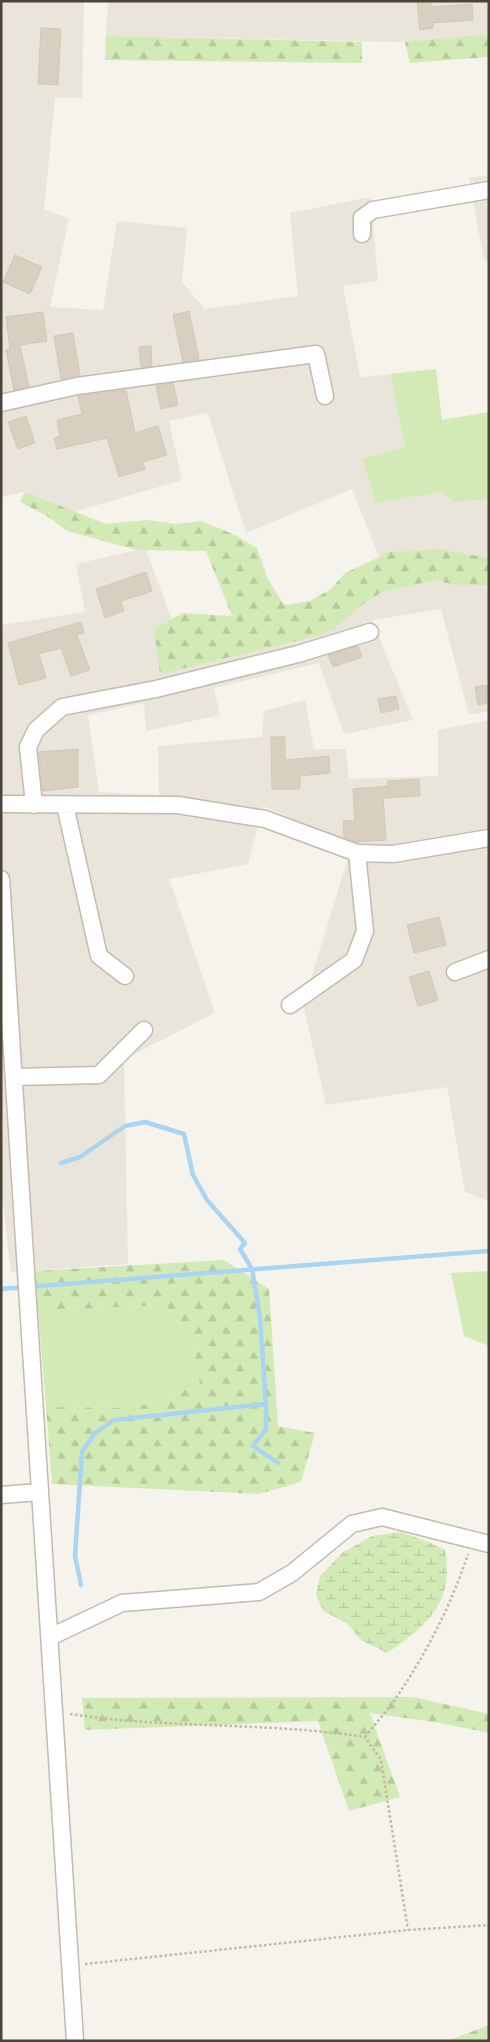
<svg xmlns="http://www.w3.org/2000/svg" width="490" height="2042" font-family="Lato,sans-serif">
	<style>
		.residential { fill: #eae5da }
		.green { fill: #d2eab5 }
		.forest { fill: url(#forest-firs) }
		.wetland { fill: url(#wetland-marsh) }
		.lines { fill: none; stroke-linecap: round; stroke-linejoin: round }
		.stream { stroke: #a9d4f2; stroke-width: 4.5 }
		.building { fill: #d8cfc1; stroke: #d3c7b4 }
		.minor-casing { stroke: #c2bbae; stroke-width: 19 }
		.path { stroke: #c4b79f; stroke-width: 2.5; stroke-dasharray: 2.5 2.5; stroke-linecap: butt }
		.minor { stroke: #fff; stroke-width: 16 }
	</style>
	<defs>
		<pattern id="forest-firs" width="22" height="20" patternUnits="userSpaceOnUse" patternTransform="scale(1.25)"><rect width="22" height="20" fill="#d2eab5"/><path d="M5 1l3.5 6h-7zM16 11l3.5 6h-7z" fill="#b6ca9c"/></pattern>
		<pattern id="wetland-marsh" width="20" height="14" patternUnits="userSpaceOnUse" patternTransform="scale(1.25)"><rect width="20" height="14" fill="#d2eab5"/><path d="M1 5h8M5 5V1M11 12h8M15 12V8" fill="none" stroke="#b6ca9c"/></pattern>
	</defs>
	<rect width="100%" height="100%" fill="#f6f3ec"/>
	<!-- residential -->
	<path class="residential" d="M 1,1 L 84,1 L 82,98 L 55,98 L 44,210 L 69,218 L 50,307 L 103,310 L 117,221 L 187,228 L 182,282 L 205,309 L 298,296 L 290,213 L 371,197 L 378,281 L 343,286 L 360,377 L 390,374 L 405,448 L 362,459 L 376,503 L 442,492 L 455,502 L 489,499 L 489,558 L 390,552 L 379,557 L 352,489 L 246,533 L 208,413 L 169,421 L 182,480 L 74,512 L 25,492 L 1,497 Z
		M 108,1 L 489,1 L 489,34 L 405,42 L 106,36 Z
		M 489,175 L 489,260 L 484,261 L 469,178 Z
		M 137,550 L 146,550 L 172,620 L 154,630 L 359,607 L 382,592 L 436,580 L 458,586 L 489,585 L 489,711 L 469,715 L 441,609 L 372,620 L 413,720 L 344,734 L 319,663 L 214,688 L 220,715 L 146,731 L 144,703 L 88,715 L 99,792 L 159,795 L 158,746 L 262,737 L 264,711 L 305,700 L 314,749 L 346,749 L 349,779 L 438,776 L 438,730 L 489,720 L 489,1201 L 465,1192 L 447,1087 L 326,1105 L 303,1004 L 352,845 L 263,806 L 248,864 L 169,879 L 215,1013 L 124,1059 L 128,1264 L 11,1272 L 1,1188 L 1,625 L 85,612 L 76,564 Z"/>
	<!-- green -->
	<path class="green" d="M 436,369 L 442,420 L 489,412 L 489,499 L 455,502 L 442,492 L 376,503 L 362,459 L 405,447 L 390,374 Z
		M 489,1271 L 489,1346 L 464,1336 L 451,1273 Z
		M 166,1305 L 192,1342 L 200,1384 L 135,1408 L 46,1407 L 38,1311 Z"/>
	<!-- forest -->
	<path class="forest" d="M 489,34 L 488,57 L 410,63 L 405,42 Z
		M 106,36 L 362,42 L 362,63 L 105,60 Z
		M 25,492 L 106,524 L 147,520 L 176,524 L 201,521 L 235,535 L 257,548 L 267,577 L 284,605 L 310,601 L 331,589 L 345,573 L 390,552 L 439,549 L 489,558 L 489,585 L 458,586 L 436,580 L 382,592 L 359,607 L 335,628 L 321,635 L 160,674 L 154,630 L 182,613 L 232,616 L 206,551 L 137,550 L 67,531 L 47,516 L 20,502 Z
		M 224,1260 L 269,1289 L 278,1426 L 315,1433 L 301,1482 L 259,1494 L 52,1484 L 46,1407 L 135,1408 L 200,1384 L 192,1342 L 166,1305 L 38,1311 L 34,1271 Z
		M 413,1697 L 489,1714 L 489,1733 L 440,1723 L 370,1713 L 400,1797 L 349,1811 L 318,1721 L 85,1730 L 82,1698 Z
		M 489,2025 L 489,2041 L 447,2041 Z"/>
	<!-- wetland -->
	<path class="wetland" d="M 401,1532 L 431,1543 L 445,1550 C 455,1602 427,1626 387,1653 L 361,1640 L 347,1623 L 323,1611 L 316,1595 L 320,1576 L 342,1553 L 372,1536 Z"/>
	<g class="lines">
		<!-- stream -->
		<path class="stream" d="M 61,1163 L 80,1157 L 125,1126 L 145,1122 L 184,1134 L 193,1175 L 207,1200 L 245,1243 L 240,1249 L 252,1269 L 260,1318 L 266,1404 L 266,1429 L 253,1446 L 278,1463
			M 1,1289 L 489,1251
			M 81,1585 L 75,1556 L 82,1452 L 95,1433 L 114,1420 L 266,1404"/>
	</g>
	<!-- building -->
	<path class="building" d="M 417,1 L 431,1 L 431,7 L 472,4 L 473,20 L 433,23 L 433,28 L 420,30 Z
		M 41,28 L 61,29 L 58,85 L 38,84 Z
		M 15,255 L 42,267 L 30,294 L 3,282 Z
		M 189,311 L 199,359 L 183,362 L 173,315 Z
		M 43,312 L 47,341 L 20,345 L 29,387 L 14,390 L 6,350 L 10,349 L 6,317 Z
		M 73,333 L 80,375 L 61,379 L 54,336 Z
		M 151,346 L 152,366 L 141,367 L 139,347 Z
		M 173,383 L 178,405 L 161,409 L 156,386 Z
		M 126,390 L 135,433 L 158,426 L 167,455 L 143,462 L 145,469 L 119,477 L 107,438 L 57,449 L 54,438 L 60,436 L 57,420 L 82,414 L 78,396 Z
		M 26,416 L 35,443 L 18,449 L 8,422 Z
		M 146,572 L 152,591 L 121,601 L 124,611 L 105,618 L 96,589 Z
		M 81,622 L 84,633 L 77,635 L 90,670 L 71,676 L 61,648 L 39,654 L 46,678 L 19,685 L 8,643 Z
		M 358,646 L 362,657 L 333,667 L 328,655 Z
		M 487,685 L 489,703 L 478,705 L 475,687 Z
		M 396,696 L 399,709 L 381,713 L 378,699 Z
		M 271,737 L 285,737 L 285,760 L 329,756 L 330,773 L 300,776 L 300,789 L 272,789 Z
		M 78,749 L 78,787 L 43,791 L 39,752 Z
		M 419,779 L 420,796 L 383,798 L 386,840 L 356,842 L 344,837 L 343,821 L 355,820 L 353,789 L 388,786 L 388,781 Z
		M 439,917 L 446,945 L 414,953 L 407,925 Z
		M 429,971 L 438,1000 L 418,1006 L 409,977 Z"/>
	<g class="lines">
		<defs>
			<path id="minor" d="M 362,234 L 362,218 L 373,210 L 489,190
				M 1,403 L 77,386 L 316,354 L 325,396
				M 1,804 L 178,805 L 265,819 L 357,853 L 393,854 L 489,838
				M 34,805 L 28,747 L 36,730 L 62,707 L 156,689 L 298,654 L 370,632
				M 65,805 L 99,956 L 125,976
				M 1,879 C 25,1266 53,1653 75,2041
				M 455,972 L 489,959
				M 290,1005 L 354,960 L 365,931 L 357,853
				M 14,1077 L 99,1075 L 144,1030
				M 1,1495 L 39,1492
				M 50,1637 L 122,1603 L 259,1592 L 292,1573 L 352,1524 L 382,1517 L 489,1544"/>
		</defs>
		<!-- minor casing -->
		<use href="#minor" class="minor-casing"/>
		<!-- path -->
		<path class="path" d="M 70,1714 C 168,1729 268,1722 365,1737 L 381,1760 L 408,1930
			M 365,1737 C 376,1723 388,1710 398,1695 C 427,1652 452,1603 468,1554
			M 85,1964 L 408,1930 L 489,1925"/>
		<!-- minor -->
		<use href="#minor" class="minor"/>
	</g>
	<!-- border -->
	<rect width="490" height="2042" fill="none" stroke="#4b4439" stroke-width="5"/>
</svg>
